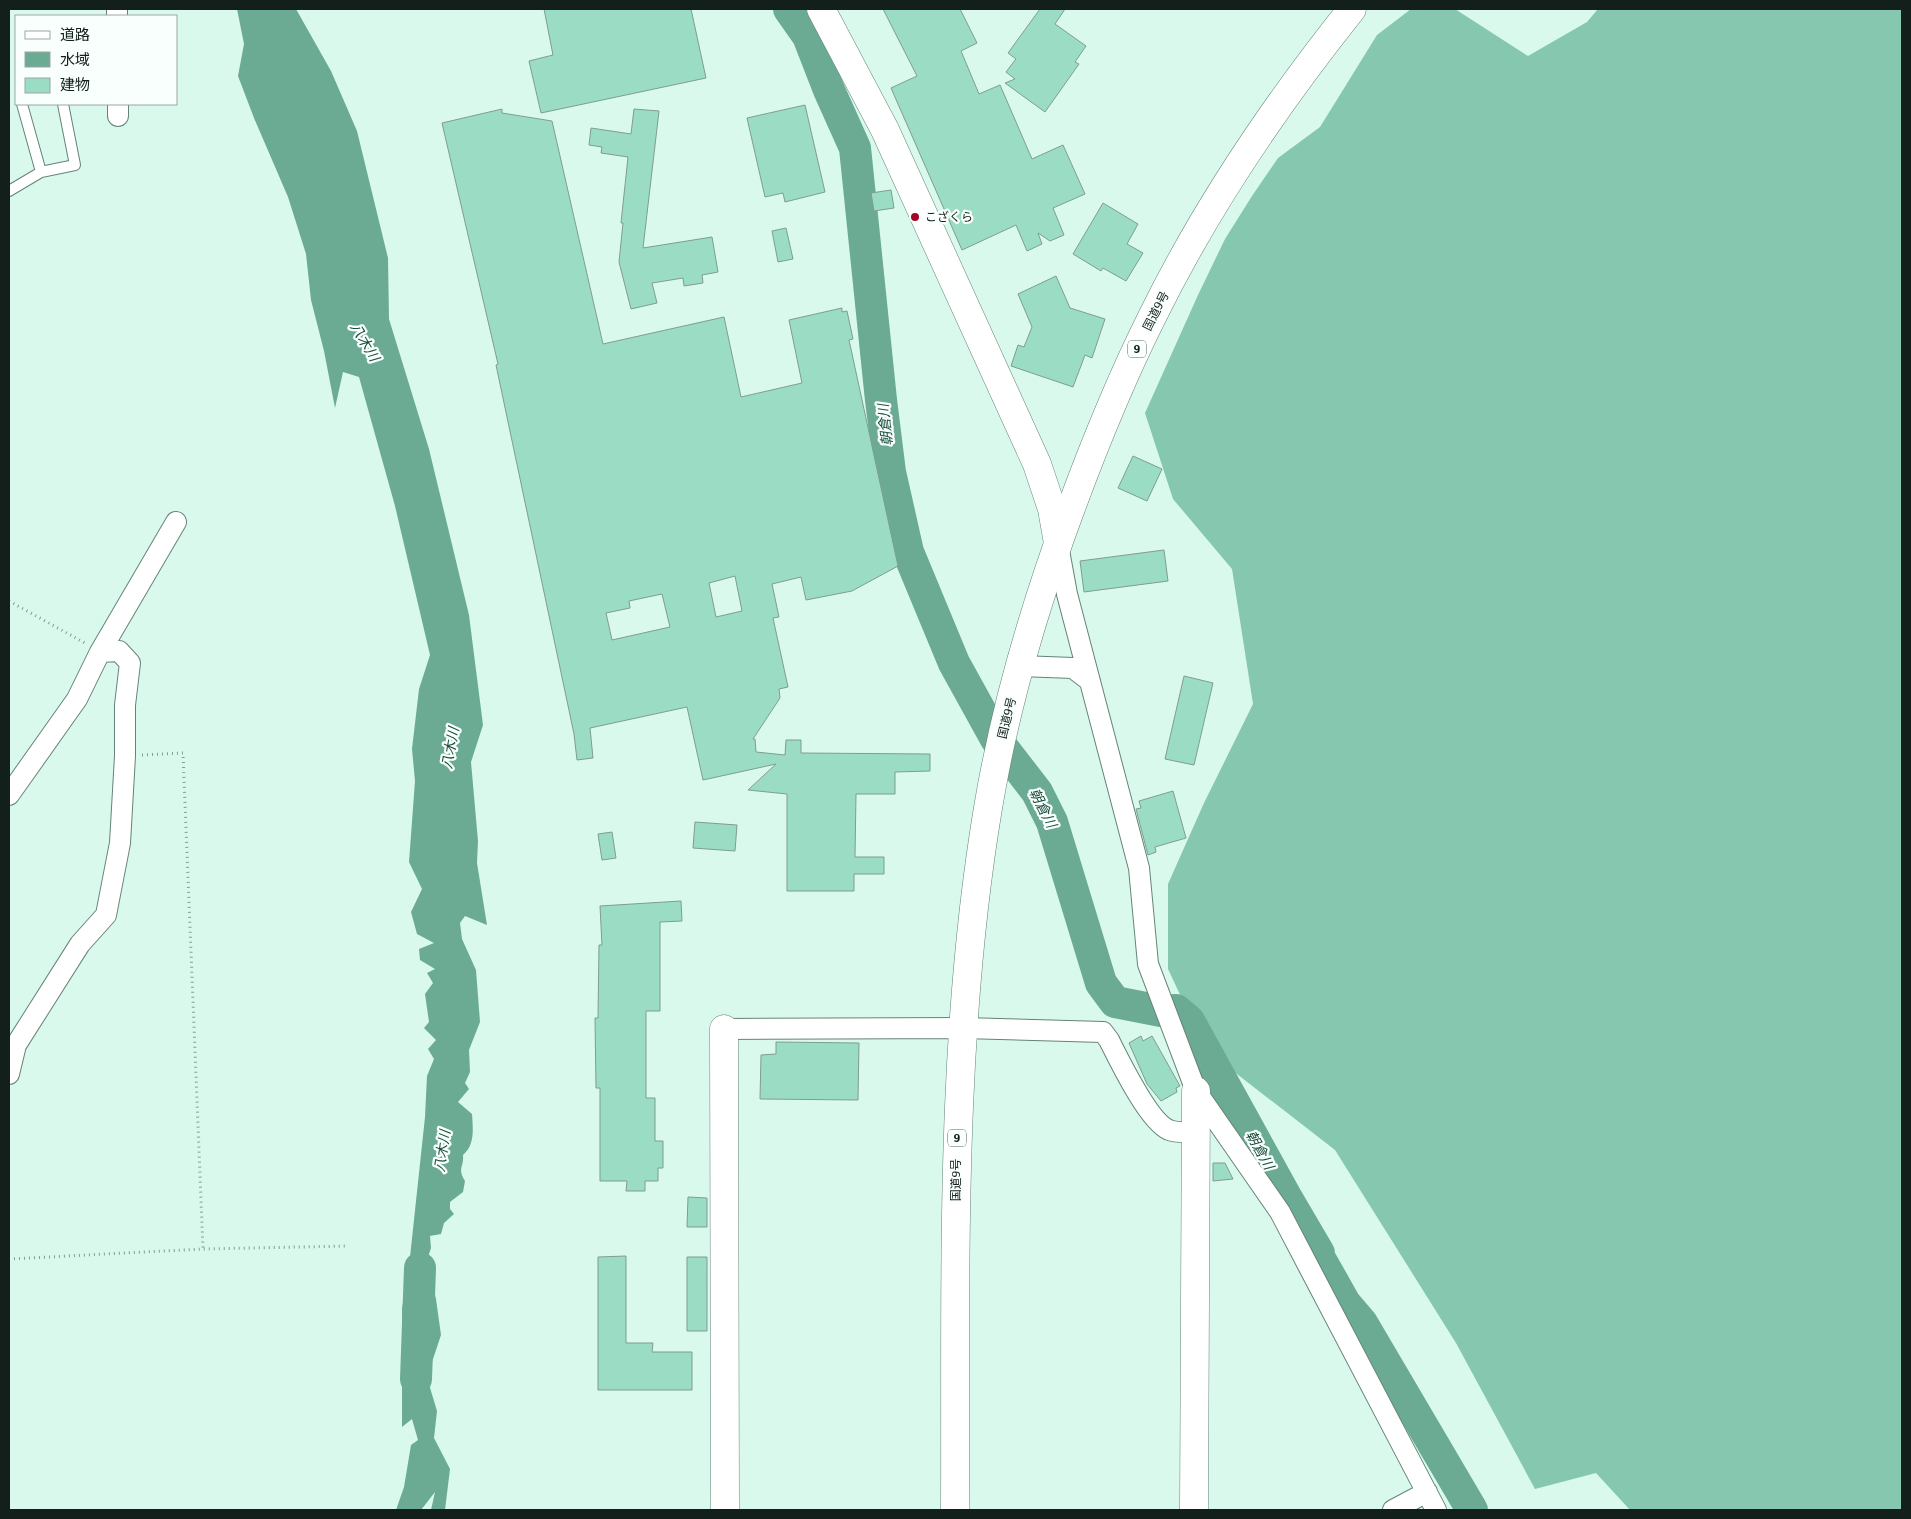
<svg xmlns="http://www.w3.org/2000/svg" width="1911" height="1519" font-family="Literata,'Noto Sans JP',serif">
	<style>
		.forest { fill: #86c7af }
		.water { fill: #6bab94; fill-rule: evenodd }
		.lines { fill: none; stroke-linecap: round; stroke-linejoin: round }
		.river { stroke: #6bab94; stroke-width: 32 }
		.building { fill: #9bddc4; stroke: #7f9d91; fill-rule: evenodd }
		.lane-casing { stroke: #668378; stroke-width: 12 }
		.street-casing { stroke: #668378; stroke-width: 22 }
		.secondary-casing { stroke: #668378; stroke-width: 29 }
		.highway-casing { stroke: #668378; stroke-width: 29 }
		.path { stroke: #859d93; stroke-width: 3; stroke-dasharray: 1 4; stroke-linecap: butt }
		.lane { stroke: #fff; stroke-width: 10 }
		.street { stroke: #fff; stroke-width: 20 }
		.secondary { stroke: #fff; stroke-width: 28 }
		.highway { stroke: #fff; stroke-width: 28 }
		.poi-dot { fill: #a30623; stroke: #f9fffc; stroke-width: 2 }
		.labels { text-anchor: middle; stroke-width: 4.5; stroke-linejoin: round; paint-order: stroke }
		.shield { fill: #f9fffc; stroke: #58625e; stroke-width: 1 }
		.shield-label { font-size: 11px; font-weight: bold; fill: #131f1a }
		.poi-label { font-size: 12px; fill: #131f1a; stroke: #f9fffc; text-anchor: start }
		.street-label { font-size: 12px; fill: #131f1a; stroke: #f9fffc }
		.water-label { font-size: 14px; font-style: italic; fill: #194e3e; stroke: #f9fffc }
	</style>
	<rect width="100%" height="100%" fill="#d9f9ec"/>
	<!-- forest -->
	<path class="forest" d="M 1411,9 L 1455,9 L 1528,56 L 1587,22 L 1598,9 L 1902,9 L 1902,1510 L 1630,1510 L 1596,1473 L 1535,1489 L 1456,1343 L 1335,1150 L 1206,1050 L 1168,969 L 1168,884 L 1204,803 L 1253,704 L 1232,569 L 1173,499 L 1145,413 L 1198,295 L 1225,239 L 1252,196 L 1278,158 L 1320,127 L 1377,35 Z"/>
	<!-- water -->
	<path class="water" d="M 237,9 L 296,9 L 331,71 L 357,131 L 388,258 L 389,319 L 429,449 L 469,615 L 483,725 L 471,762 L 478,841 L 477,863 L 487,925 L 465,916 L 460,923 L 462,939 L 476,970 L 480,1022 L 469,1050 L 470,1072 L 465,1083 L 469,1089 L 458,1102 L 472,1114 C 473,1129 475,1145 463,1155 C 464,1168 457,1168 465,1181 L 463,1192 L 450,1202 L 450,1209 L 454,1214 L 444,1223 L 441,1234 L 430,1236 L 431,1248 L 427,1260 L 436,1299 L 441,1335 L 430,1368 L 428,1381 L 437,1411 L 434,1438 L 450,1469 L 445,1510 L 431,1510 L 435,1492 L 421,1510 L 396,1510 L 404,1487 L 411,1445 L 418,1440 L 412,1419 L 402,1427 L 402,1309 L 410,1257 L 425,1117 L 427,1076 L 434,1059 L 428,1049 L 436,1040 L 424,1028 L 429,1022 L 425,994 L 433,983 L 427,973 L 435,969 L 420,960 L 419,949 L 434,943 L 417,934 L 411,912 L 422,889 L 409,862 L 415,781 L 412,749 L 419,689 L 430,655 L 395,506 L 359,377 L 343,372 L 335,408 L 324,351 L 311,300 L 306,254 L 288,197 L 254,118 L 238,76 L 244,44 ZM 415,1309 L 428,1318 L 430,1329 L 422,1338 L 413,1329 L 415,1318 Z"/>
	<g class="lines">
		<!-- river -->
		<path class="river" d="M 789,9 L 808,36 L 829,90 L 855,148 L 881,400 L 890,472 L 908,552 L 954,663 L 996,739 L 1037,792 L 1052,822 L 1101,983 L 1115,1002 L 1161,1011 L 1176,1010 L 1189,1021 L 1285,1195 L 1319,1253 L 1319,1257 L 1345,1303 L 1362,1323 L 1472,1510
			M 416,1379 L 420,1268"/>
	</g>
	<!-- building -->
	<path class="building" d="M 544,9 L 691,9 L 706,78 L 541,113 L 529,61 L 553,55 Z
		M 883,9 L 960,9 L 977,43 L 961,51 L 979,94 L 1000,85 L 1032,159 L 1063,145 L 1085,194 L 1053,208 L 1064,235 L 1050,241 L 1038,233 L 1042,244 L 1027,251 L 1016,225 L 962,250 L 891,88 L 917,76 Z
		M 1040,9 L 1065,9 L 1055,24 L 1086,46 L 1075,62 L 1079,64 L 1045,112 L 1005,83 L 1015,79 L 1006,72 L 1016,59 L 1008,53 Z
		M 805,105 L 825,192 L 785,202 L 783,193 L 765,197 L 747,118 Z
		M 502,109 L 502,113 L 552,121 L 603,344 L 724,317 L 741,397 L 802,383 L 789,320 L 842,308 L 842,312 L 847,311 L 853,339 L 849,340 L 898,566 L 852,591 L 806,600 L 801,577 L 772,584 L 779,617 L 773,618 L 788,687 L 779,689 L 780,698 L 753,739 L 755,739 L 756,752 L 785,755 L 786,740 L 801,740 L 801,753 L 930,754 L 930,771 L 895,772 L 895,794 L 856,794 L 855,857 L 884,857 L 884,874 L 854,874 L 854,891 L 787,891 L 787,794 L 748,790 L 776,764 L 703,780 L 687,707 L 590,728 L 593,758 L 577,760 L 574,734 L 496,365 L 498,364 L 442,123 ZM 735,576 L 742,611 L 716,617 L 709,583 ZM 662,594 L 670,627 L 612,640 L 606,613 L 630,608 L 629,601 Z
		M 634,109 L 659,111 L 643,248 L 712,237 L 718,272 L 702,275 L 703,283 L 684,286 L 683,278 L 652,283 L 657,303 L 631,309 L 619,262 L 623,223 L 621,223 L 628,157 L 601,153 L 602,147 L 589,145 L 591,128 L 631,134 Z
		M 891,190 L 894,208 L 874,211 L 871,193 Z
		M 1103,203 L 1138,224 L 1127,244 L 1143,253 L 1126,281 L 1103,268 L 1101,271 L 1073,254 Z
		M 786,228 L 793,259 L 778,262 L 772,231 Z
		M 1056,276 L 1070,308 L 1105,319 L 1092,358 L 1085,355 L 1073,387 L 1011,366 L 1018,345 L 1024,347 L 1032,327 L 1018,294 Z
		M 1133,456 L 1162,469 L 1147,501 L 1118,488 Z
		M 1164,550 L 1168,581 L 1084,592 L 1080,561 Z
		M 1184,676 L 1213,683 L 1194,765 L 1165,759 Z
		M 1173,791 L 1186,838 L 1155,847 L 1156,852 L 1148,855 L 1136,809 L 1141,808 L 1139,801 Z
		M 695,822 L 737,825 L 735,851 L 693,848 Z
		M 612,832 L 616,858 L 602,860 L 598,834 Z
		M 681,901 L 682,921 L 660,922 L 660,1011 L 646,1011 L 646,1098 L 655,1098 L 655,1141 L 663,1141 L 663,1168 L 658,1168 L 658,1181 L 645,1181 L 645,1191 L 626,1191 L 627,1181 L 600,1181 L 600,1088 L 596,1088 L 595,1018 L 598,1018 L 599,945 L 602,945 L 600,906 Z
		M 1141,1036 L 1143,1041 L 1152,1036 L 1180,1086 L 1176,1088 L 1177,1092 L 1161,1101 L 1147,1084 L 1129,1043 Z
		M 776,1042 L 859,1043 L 858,1100 L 760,1099 L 761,1055 L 776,1054 Z
		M 1213,1163 L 1225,1163 L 1233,1179 L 1213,1181 Z
		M 688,1197 L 707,1198 L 707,1227 L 687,1227 Z
		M 626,1256 L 626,1343 L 653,1343 L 652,1352 L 692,1352 L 692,1390 L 598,1390 L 598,1257 Z
		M 687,1257 L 707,1257 L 707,1331 L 687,1331 Z"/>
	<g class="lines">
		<defs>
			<path id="lane" d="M 22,104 L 41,172
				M 9,191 L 41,172 L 75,165 L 63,104"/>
			<path id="street" d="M 117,9 L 117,16
				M 118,104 L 118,116
				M 1058,545 L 1067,594 L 1139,868 L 1148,964 L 1196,1091 L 1280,1212 L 1436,1510
				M 1020,666 L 1073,668 L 1090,681
				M 9,795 L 77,699 L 100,652 L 176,522
				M 724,1029 L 963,1028 L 1103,1032 L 1109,1040 C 1119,1060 1149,1122 1169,1130 C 1176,1133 1187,1132 1196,1132
				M 9,1074 L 16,1045 L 80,944 L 106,915 L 120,843 L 125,756 L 125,705 L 130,663 L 119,651 L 100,652
				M 1393,1510 L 1427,1492"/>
			<path id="secondary" d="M 821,9 L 885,130 L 1037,464 L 1052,509 L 1058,543
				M 724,1029 L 725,1510
				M 1194,1510 L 1196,1091"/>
			<path id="highway" d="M 955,1510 C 956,1276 949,1040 988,808 C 1005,706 1035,605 1071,508 C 1095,443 1121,379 1152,317 C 1206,207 1276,104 1352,9"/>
		</defs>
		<!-- lane casing -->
		<use href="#lane" class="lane-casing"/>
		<!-- street casing -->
		<use href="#street" class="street-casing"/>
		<!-- secondary casing -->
		<use href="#secondary" class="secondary-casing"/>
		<!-- highway casing -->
		<use href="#highway" class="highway-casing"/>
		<!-- path -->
		<path class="path" d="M 9,601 L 85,643
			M 142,755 L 183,753 L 203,1249
			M 9,1259 L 203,1249 L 348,1246"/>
		<!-- lane -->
		<use href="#lane" class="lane"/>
		<!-- street -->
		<use href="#street" class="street"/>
		<!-- secondary -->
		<use href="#secondary" class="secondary"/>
		<!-- highway -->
		<use href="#highway" class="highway"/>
	</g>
	<!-- markers -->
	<circle class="poi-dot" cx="915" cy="217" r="5"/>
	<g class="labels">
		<!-- shield labels -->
		<g class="shield">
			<rect x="1128" y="340.5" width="18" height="17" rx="4"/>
			<rect x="948" y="1129.5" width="18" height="17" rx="4"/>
		</g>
		<g class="shield-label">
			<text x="1137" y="353">9</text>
			<text x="957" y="1142">9</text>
		</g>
		<!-- poi labels -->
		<g class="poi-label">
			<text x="925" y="221">こざくら</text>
		</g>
		<!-- street labels -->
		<g class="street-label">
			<text transform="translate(1156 311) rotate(-63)" y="4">国道9号</text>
			<text transform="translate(1007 718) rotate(-76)" y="4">国道9号</text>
			<text transform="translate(956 1180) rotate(-90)" y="4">国道9号</text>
		</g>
		<!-- water labels -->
		<g class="water-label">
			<text transform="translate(365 342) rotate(59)" y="5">八木川</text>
			<text transform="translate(885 425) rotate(-96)" y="5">朝倉川</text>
			<text transform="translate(450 748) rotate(-80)" y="5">八木川</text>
			<text transform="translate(1043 808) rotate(63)" y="5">朝倉川</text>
			<text transform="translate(1260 1150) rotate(61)" y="5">朝倉川</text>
			<text transform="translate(442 1151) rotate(-82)" y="5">八木川</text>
		</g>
	</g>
	<!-- border -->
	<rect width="1911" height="1519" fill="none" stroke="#131f1a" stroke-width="20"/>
	<!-- legend -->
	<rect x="15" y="15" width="162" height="90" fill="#f9fffc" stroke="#9da5a2"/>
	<rect x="25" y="31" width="25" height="8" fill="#ffffff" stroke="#9da5a2"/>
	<text x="60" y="40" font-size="15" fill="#131f1a">道路</text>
	<rect x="25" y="52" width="25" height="15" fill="#6bab94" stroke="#9da5a2"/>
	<text x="60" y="65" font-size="15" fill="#131f1a">水域</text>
	<rect x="25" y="78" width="25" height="15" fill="#9bddc4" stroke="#9da5a2"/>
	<text x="60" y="90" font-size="15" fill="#131f1a">建物</text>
</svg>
